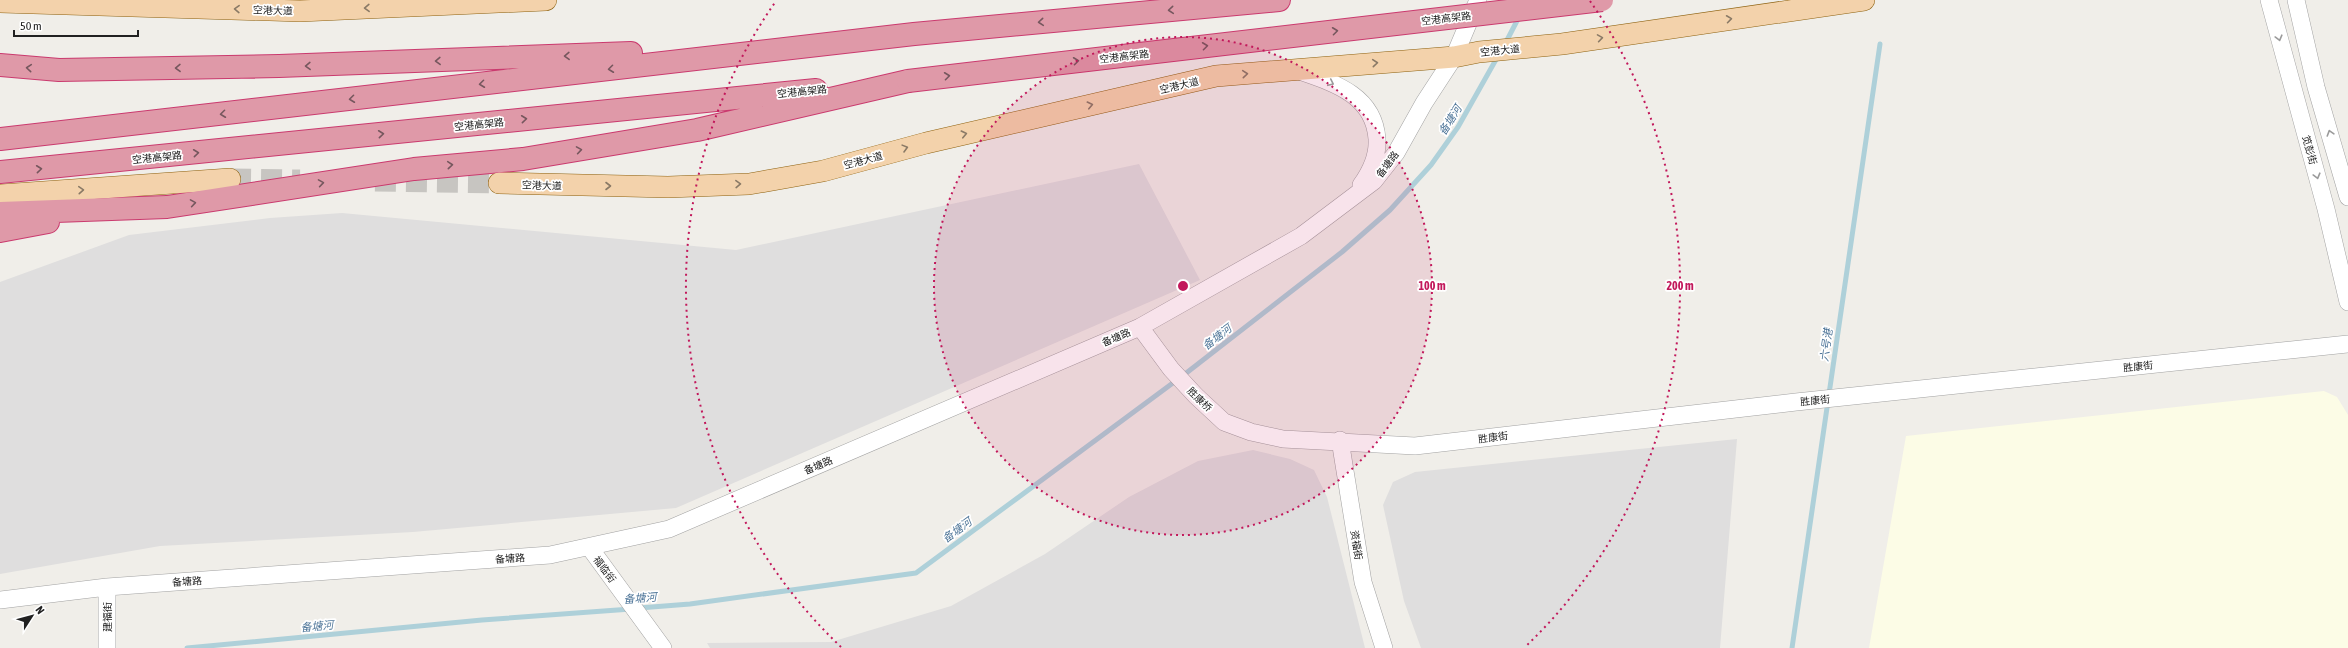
<svg xmlns="http://www.w3.org/2000/svg" width="2348" height="648" font-family="'Asap Condensed','Noto Sans SC',sans-serif">
	<style>
		.residential { fill: #dfdede }
		.education { fill: #fcfce6 }
		.lines { fill: none; stroke-linecap: round; stroke-linejoin: round }
		.stream { stroke: #aed0d9; stroke-width: 5 }
		.major-tunnel { stroke: #c7c5c1; stroke-width: 21; stroke-dasharray: 21 10; stroke-linecap: butt }
		.minor-casing { stroke: #a2a2a2; stroke-width: 18 }
		.major-casing { stroke: #8e6210; stroke-width: 22 }
		.highway-casing { stroke: #ca3a6e; stroke-width: 24 }
		.minor { stroke: #fff; stroke-width: 17 }
		.major { stroke: #f3d2ab; stroke-width: 21 }
		.highway { stroke: #df99a8; stroke-width: 22 }
		.highway-bridge-casing { stroke: #ca3a6e; stroke-width: 24; stroke-linecap: butt }
		.highway-bridge { stroke: #df99a8; stroke-width: 22 }
		.oneway { stroke: #8a7a66 }
		.oneway2 { stroke: #76575e }
		.oneway3 { stroke: #9b9b9b }
		.ring { fill: none; stroke: #c2185b; stroke-width: 2; stroke-dasharray: 2 4 }
		.labels { text-anchor: middle; stroke-width: 3.5; stroke-linejoin: round; paint-order: stroke }
		.street-label { font-size: 10px; fill: #212121; stroke: #fff }
		.water-label { font-size: 11px; font-style: italic; fill: #4f7699; stroke: #fff }
		.centre { fill: #c2185b; stroke: #fff; stroke-width: 2 }
		.ring-label { font-size: 12px; text-anchor: middle; font-weight: bold; fill: #c2185b; stroke: #fff; stroke-width: 3.5; stroke-linejoin: round; paint-order: stroke }
	</style>
	<rect width="100%" height="100%" fill="#f0eee9"/>
	<!-- residential -->
	<path class="residential" d="M 1139,164 L 1200,280 L 676,508 L 413,532 L 160,546 L 0,574 L 0,282 L 129,235 L 270,218 L 342,213 L 736,250 Z
		M 1737,439 L 1720,648 L 1421,648 L 1404,601 L 1383,505 L 1393,482 L 1415,472 Z
		M 1253,450 L 1290,459 L 1314,470 L 1327,497 L 1365,648 L 710,648 L 707,643 L 831,642 L 951,606 L 1045,554 L 1129,497 L 1198,461 Z"/>
	<!-- education -->
	<path class="education" d="M 2324,391 L 2337,397 L 2348,415 L 2348,648 L 1869,648 L 1906,436 Z"/>
	<g class="lines">
		<!-- stream -->
		<path class="stream" d="M 1505,44 L 1520,15
			M 639,608 L 690,604 L 916,573 L 1185,374 L 1342,252 L 1390,210 L 1431,165 L 1458,127 L 1498,56
			M 187,648 L 482,620 L 631,609
			M 1792,648 L 1880,44"/>
		<!-- major-tunnel -->
		<path class="major-tunnel" d="M 230,179 L 300,180
			M 375,181 L 499,183"/>
		<defs>
			<path id="minor" d="M 2269,0 L 2326,209 L 2348,302
				M 2296,0 L 2316,87 L 2348,197
				M 1299,71 C 1334,83 1374,95 1377,139 C 1378,155 1371,171 1361,185
				M 1140,327 L 1171,369 L 1196,396 L 1224,422 L 1251,432 L 1283,439 L 1415,446 L 1796,402 L 2348,344
				M 1340,440 L 1363,582 L 1384,648
				M 590,548 L 663,648
				M 107,587 L 107,648
				M 0,600 L 107,587 L 550,555 L 669,529 L 1140,327 L 1301,236 L 1374,181 L 1396,153 L 1424,103 L 1454,57 L 1478,0"/>
			<path id="major" d="M 0,2 L 300,11 L 546,0
				M 499,183 L 668,187 L 749,184 L 823,171 L 926,143 L 1216,76 L 1454,57 L 1479,52 L 1562,44 L 1864,0
				M 0,195 L 230,179"/>
			<path id="highway" d="M 0,65 L 59,70 L 279,66 L 631,53
				M 0,139 L 914,34 L 1279,0
				M 0,172 L 816,90
				M 0,213 L 167,207 L 414,169 L 523,159 L 697,130 L 908,81
				M 0,231 L 48,222"/>
		</defs>
		<!-- minor casing -->
		<use href="#minor" class="minor-casing"/>
		<!-- major casing -->
		<use href="#major" class="major-casing"/>
		<!-- highway casing -->
		<use href="#highway" class="highway-casing"/>
		<!-- minor -->
		<use href="#minor" class="minor"/>
		<!-- major -->
		<use href="#major" class="major"/>
		<!-- highway -->
		<use href="#highway" class="highway"/>
		<defs>
			<path id="highway-bridge" d="M 908,81 L 1602,0"/>
		</defs>
		<!-- highway-bridge casing -->
		<use href="#highway-bridge" class="highway-bridge-casing"/>
		<!-- highway-bridge -->
		<use href="#highway-bridge" class="highway-bridge"/>
	</g>
	<!-- one-way arrows -->
	<defs><path id="oneway-chevron" d="M-2-3.5L2.5 0L-2 3.5" fill="none" stroke-width="1.6" stroke-linecap="round" stroke-linejoin="round"/></defs>
	<g class="oneway">
		<use href="#oneway-chevron" transform="translate(367 8) rotate(178)"/>
		<use href="#oneway-chevron" transform="translate(237 9) rotate(-178)"/>
		<use href="#oneway-chevron" transform="translate(1729 19) rotate(-8)"/>
		<use href="#oneway-chevron" transform="translate(1600 38) rotate(-9)"/>
		<use href="#oneway-chevron" transform="translate(1375 63) rotate(-5)"/>
		<use href="#oneway-chevron" transform="translate(1245 74) rotate(-5)"/>
		<use href="#oneway-chevron" transform="translate(1090 105) rotate(-13)"/>
		<use href="#oneway-chevron" transform="translate(964 134) rotate(-13)"/>
		<use href="#oneway-chevron" transform="translate(905 148) rotate(-15)"/>
		<use href="#oneway-chevron" transform="translate(738 184) rotate(-2)"/>
		<use href="#oneway-chevron" transform="translate(608 186)"/>
		<use href="#oneway-chevron" transform="translate(81 190) rotate(-4)"/>
	</g>
	<g class="oneway2">
		<use href="#oneway-chevron" transform="translate(1171 10) rotate(175)"/>
		<use href="#oneway-chevron" transform="translate(1041 22) rotate(175)"/>
		<use href="#oneway-chevron" transform="translate(1335 31) rotate(-7)"/>
		<use href="#oneway-chevron" transform="translate(1205 46) rotate(-7)"/>
		<use href="#oneway-chevron" transform="translate(567 56) rotate(178)"/>
		<use href="#oneway-chevron" transform="translate(438 61) rotate(178)"/>
		<use href="#oneway-chevron" transform="translate(1076 61) rotate(-7)"/>
		<use href="#oneway-chevron" transform="translate(308 66) rotate(178)"/>
		<use href="#oneway-chevron" transform="translate(29 68) rotate(-175)"/>
		<use href="#oneway-chevron" transform="translate(178 68) rotate(179)"/>
		<use href="#oneway-chevron" transform="translate(611 69) rotate(173)"/>
		<use href="#oneway-chevron" transform="translate(947 76) rotate(-7)"/>
		<use href="#oneway-chevron" transform="translate(482 84) rotate(173)"/>
		<use href="#oneway-chevron" transform="translate(352 99) rotate(173)"/>
		<use href="#oneway-chevron" transform="translate(223 114) rotate(173)"/>
		<use href="#oneway-chevron" transform="translate(524 119) rotate(-6)"/>
		<use href="#oneway-chevron" transform="translate(381 134) rotate(-6)"/>
		<use href="#oneway-chevron" transform="translate(579 150) rotate(-9)"/>
		<use href="#oneway-chevron" transform="translate(196 153) rotate(-6)"/>
		<use href="#oneway-chevron" transform="translate(450 165) rotate(-5)"/>
		<use href="#oneway-chevron" transform="translate(39 169) rotate(-6)"/>
		<use href="#oneway-chevron" transform="translate(321 183) rotate(-9)"/>
		<use href="#oneway-chevron" transform="translate(193 203) rotate(-9)"/>
	</g>
	<g class="oneway3">
		<use href="#oneway-chevron" transform="translate(2279 38) rotate(75)"/>
		<use href="#oneway-chevron" transform="translate(1331 83) rotate(25)"/>
		<use href="#oneway-chevron" transform="translate(2330 133) rotate(-107)"/>
		<use href="#oneway-chevron" transform="translate(2317 176) rotate(75)"/>
	</g>
	<!-- distance rings -->
	<circle cx="1183" cy="286" r="249" fill="#c2185b" fill-opacity=".12"/>
	<g class="ring">
		<circle cx="1183" cy="286" r="249"/>
		<path d="M841 647A497 497 0 0 1 776 1M1590 1A497 497 0 0 1 1525 647"/>
	</g>
	<g class="labels">
		<!-- street labels -->
		<g class="street-label">
			<text transform="translate(273 10) rotate(2)" y="4">空港大道</text>
			<text transform="translate(1446 18) rotate(-7)" y="4">空港高架路</text>
			<text transform="translate(1500 50) rotate(-6)" y="4">空港大道</text>
			<text transform="translate(1124 56) rotate(-7)" y="4">空港高架路</text>
			<text transform="translate(1179 85) rotate(-13)" y="4">空港大道</text>
			<text transform="translate(802 91) rotate(-6)" y="4">空港高架路</text>
			<text transform="translate(479 124) rotate(-6)" y="4">空港高架路</text>
			<text transform="translate(2310 150) rotate(75)" y="4">笕彭街</text>
			<text transform="translate(157 157) rotate(-6)" y="4">空港高架路</text>
			<text transform="translate(863 160) rotate(-15)" y="4">空港大道</text>
			<text transform="translate(1387 164) rotate(-53)" y="4">备塘路</text>
			<text transform="translate(542 185) rotate(2)" y="4">空港大道</text>
			<text transform="translate(1116 337) rotate(-23)" y="4">备塘路</text>
			<text transform="translate(2138 366) rotate(-6)" y="4">胜康街</text>
			<text transform="translate(1200 399) rotate(44)" y="4">胜康桥</text>
			<text transform="translate(1815 400) rotate(-6)" y="4">胜康街</text>
			<text transform="translate(1493 437) rotate(-7)" y="4">胜康街</text>
			<text transform="translate(818 465) rotate(-23)" y="4">备塘路</text>
			<text transform="translate(1357 545) rotate(81)" y="4">资福街</text>
			<text transform="translate(510 558) rotate(-4)" y="4">备塘路</text>
			<text transform="translate(605 569) rotate(53)" y="4">福临街</text>
			<text transform="translate(187 581) rotate(-4)" y="4">备塘路</text>
			<text transform="translate(107 617) rotate(-90)" y="4">建福街</text>
		</g>
		<!-- water labels -->
		<g class="water-label">
			<text transform="translate(1450 120) rotate(-58)" y="4">备塘河</text>
			<text transform="translate(1217 337) rotate(-38)" y="4">备塘河</text>
			<text transform="translate(1826 345) rotate(-82)" y="4">六号港</text>
			<text transform="translate(957 530) rotate(-36)" y="4">备塘河</text>
			<text transform="translate(640 598) rotate(-4)" y="4">备塘河</text>
			<text transform="translate(317 626) rotate(-5)" y="4">备塘河</text>
		</g>
	</g>
	<circle cx="1183" cy="286" r="6" class="centre"/>
	<g class="ring-label">
		<text x="1432" y="290">100 m</text>
		<text x="1680" y="290">200 m</text>
	</g>
	<!-- north arrow -->
	<g transform="translate(32 616) rotate(54)" stroke="#ffffff" stroke-width="3" paint-order="stroke">
	<path d="M0-3L7 15L0 10L-7 15Z" fill="#212121"/>
	<text y="-6" font-size="11" font-weight="bold" text-anchor="middle" fill="#212121">N</text>
	</g>
	<!-- scale -->
	<path d="M14 30v6h124v-6" fill="none" stroke="#212121" stroke-width="2"/>
	<text x="20" y="30" font-size="12" fill="#212121" stroke="#ffffff" stroke-width="3" paint-order="stroke">50 m</text>
</svg>
